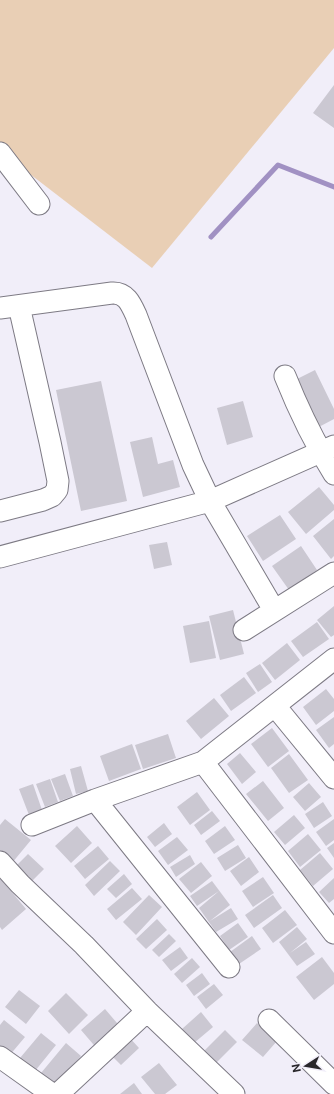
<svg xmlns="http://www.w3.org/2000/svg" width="334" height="1094" font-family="'Public Sans',sans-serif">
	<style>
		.green { fill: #e9cfb5 }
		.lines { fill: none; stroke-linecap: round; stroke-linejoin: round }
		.stream { stroke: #a191c3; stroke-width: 5 }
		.building { fill: #cbc8d2 }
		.minor-casing { stroke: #7d7a84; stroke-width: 23 }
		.minor { stroke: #fff; stroke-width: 21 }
	</style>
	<rect width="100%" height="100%" fill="#f1eef9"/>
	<!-- green -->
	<path class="green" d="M 0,0 L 334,0 L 334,48 L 152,268 L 0,151 Z"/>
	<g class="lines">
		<!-- stream -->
		<path class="stream" d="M 211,237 L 278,165 L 334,187"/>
	</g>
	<!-- building -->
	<path class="building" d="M 334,85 L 334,128 L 313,113 Z
		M 315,370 L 334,409 L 334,419 L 315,429 L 291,382 Z
		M 101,381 L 127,501 L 81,511 L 56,390 Z
		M 243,401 L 253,437 L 227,445 L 217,408 Z
		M 152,437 L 158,464 L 173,460 L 180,487 L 143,497 L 130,442 Z
		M 319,487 L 334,505 L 334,510 L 306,534 L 288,512 Z
		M 280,515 L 296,539 L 263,561 L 247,536 Z
		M 334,519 L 334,556 L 331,559 L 313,536 Z
		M 167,542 L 172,565 L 154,569 L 149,545 Z
		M 301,546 L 317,570 L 289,590 L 272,566 Z
		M 334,606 L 334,635 L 331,637 L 317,620 Z
		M 233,610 L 244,654 L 220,660 L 209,616 Z
		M 209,621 L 216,658 L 190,663 L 183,626 Z
		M 317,622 L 329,639 L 303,657 L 291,641 Z
		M 287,643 L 300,660 L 275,680 L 262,663 Z
		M 260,664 L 272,682 L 258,692 L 246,673 Z
		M 244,677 L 256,693 L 231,711 L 220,695 Z
		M 326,689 L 334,699 L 334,711 L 316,725 L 303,707 Z
		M 214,698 L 229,716 L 201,739 L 186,721 Z
		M 334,717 L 334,744 L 329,748 L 316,730 Z
		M 272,728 L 289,751 L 268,767 L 251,744 Z
		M 168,734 L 176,758 L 143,769 L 135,745 Z
		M 132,744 L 141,769 L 109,781 L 100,756 Z
		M 240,753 L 256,772 L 242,784 L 227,764 Z
		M 289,754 L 308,780 L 289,793 L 271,768 Z
		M 81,766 L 88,791 L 76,794 L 70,769 Z
		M 65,774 L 73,796 L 60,801 L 51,779 Z
		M 50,779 L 58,802 L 45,807 L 36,784 Z
		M 263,781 L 284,808 L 268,821 L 246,794 Z
		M 309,783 L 321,797 L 305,811 L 293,797 Z
		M 33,784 L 42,810 L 29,815 L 19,789 Z
		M 197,792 L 210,810 L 190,825 L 177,807 Z
		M 323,802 L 332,816 L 314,828 L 305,814 Z
		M 212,811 L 220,821 L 201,835 L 194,825 Z
		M 294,815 L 305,828 L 285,845 L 274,832 Z
		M 5,819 L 31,840 L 12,863 L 0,853 L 0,825 Z
		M 334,819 L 334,840 L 326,846 L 316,832 Z
		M 164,823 L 172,834 L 155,847 L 147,837 Z
		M 77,826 L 92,843 L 71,863 L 55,846 Z
		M 225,826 L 235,840 L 214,854 L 205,841 Z
		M 308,834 L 321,850 L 300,867 L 288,851 Z
		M 177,837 L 188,850 L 168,865 L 158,851 Z
		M 334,843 L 334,858 L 327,848 Z
		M 238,845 L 246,858 L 225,871 L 217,858 Z
		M 98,846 L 109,859 L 85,879 L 74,866 Z
		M 320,853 L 333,869 L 313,886 L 300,870 Z
		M 28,854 L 44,869 L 30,883 L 14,868 Z
		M 190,855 L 195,864 L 176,877 L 170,867 Z
		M 249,857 L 259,872 L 241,886 L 230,871 Z
		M 110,861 L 120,871 L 94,896 L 85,885 Z
		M 201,862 L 212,876 L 191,893 L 179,879 Z
		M 124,874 L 132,884 L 116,898 L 107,889 Z
		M 263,877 L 274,893 L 253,907 L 242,891 Z
		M 0,878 L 26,909 L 2,930 L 0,927 Z
		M 334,878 L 334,899 L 329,903 L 319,892 Z
		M 212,881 L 230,905 L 210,921 L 231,908 L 238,919 L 216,932 L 199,908 L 219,891 L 197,906 L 190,896 Z
		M 132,888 L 142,899 L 116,920 L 107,909 Z
		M 149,895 L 162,907 L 136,935 L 123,922 Z
		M 273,895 L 282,908 L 254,928 L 245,915 Z
		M 285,910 L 297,925 L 273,943 L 262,928 Z
		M 157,919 L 167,930 L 146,949 L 136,939 Z
		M 238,923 L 248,937 L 229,950 L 220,936 Z
		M 297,927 L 307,939 L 290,953 L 306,942 L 315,954 L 297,966 L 279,942 Z
		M 169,934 L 176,941 L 159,957 L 152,950 Z
		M 252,936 L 261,949 L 239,964 L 230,952 Z
		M 180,947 L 188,958 L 171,971 L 162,960 Z
		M 322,957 L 334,973 L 334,984 L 314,1000 L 296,977 Z
		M 192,958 L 200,967 L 182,983 L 174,974 Z
		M 202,973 L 210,984 L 194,996 L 186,985 Z
		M 214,984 L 223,995 L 206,1009 L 197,997 Z
		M 19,990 L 40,1006 L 26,1024 L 5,1007 Z
		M 66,993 L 88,1015 L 69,1034 L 48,1011 Z
		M 105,1009 L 123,1030 L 99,1051 L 81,1030 Z
		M 201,1012 L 213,1027 L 194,1043 L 182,1029 Z
		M 4,1020 L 25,1037 L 9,1056 L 0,1048 L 0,1025 Z
		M 257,1023 L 277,1041 L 263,1057 L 242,1040 Z
		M 225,1030 L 237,1042 L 215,1064 L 203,1052 Z
		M 41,1033 L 56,1045 L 35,1071 L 20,1058 Z
		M 128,1036 L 139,1048 L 121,1065 L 109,1053 Z
		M 66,1043 L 81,1056 L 56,1086 L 41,1073 Z
		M 159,1063 L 177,1085 L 165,1094 L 155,1094 L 141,1077 Z
		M 134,1083 L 142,1094 L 120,1094 Z"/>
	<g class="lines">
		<defs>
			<path id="minor" d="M 0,153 L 39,204
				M 0,308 L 112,293 C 126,292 131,304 136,315 L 193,465 L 210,501 L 274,610
				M 285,376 C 299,411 314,442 334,474
				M 0,511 L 43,500 L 52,496 L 57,490 L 58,481 L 50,442 L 19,306
				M 0,557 L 210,501 L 334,446
				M 244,630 L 334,573
				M 275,706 L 334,778
				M 203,762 L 334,933
				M 95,800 L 229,967
				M 32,825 L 95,800 L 203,762 L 334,659
				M 0,862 L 20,884 L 84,945 L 147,1011 L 234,1094
				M 269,1020 L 334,1084
				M 0,1057 L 52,1094
				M 58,1094 L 147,1011"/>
		</defs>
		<!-- minor casing -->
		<use href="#minor" class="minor-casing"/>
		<!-- minor -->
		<use href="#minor" class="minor"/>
	</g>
	<!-- north arrow -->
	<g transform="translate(306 1066) rotate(258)" stroke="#f1eef9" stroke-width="3" paint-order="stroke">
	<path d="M0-3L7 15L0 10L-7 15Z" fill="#29272b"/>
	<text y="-6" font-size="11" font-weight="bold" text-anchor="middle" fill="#29272b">N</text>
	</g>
</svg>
